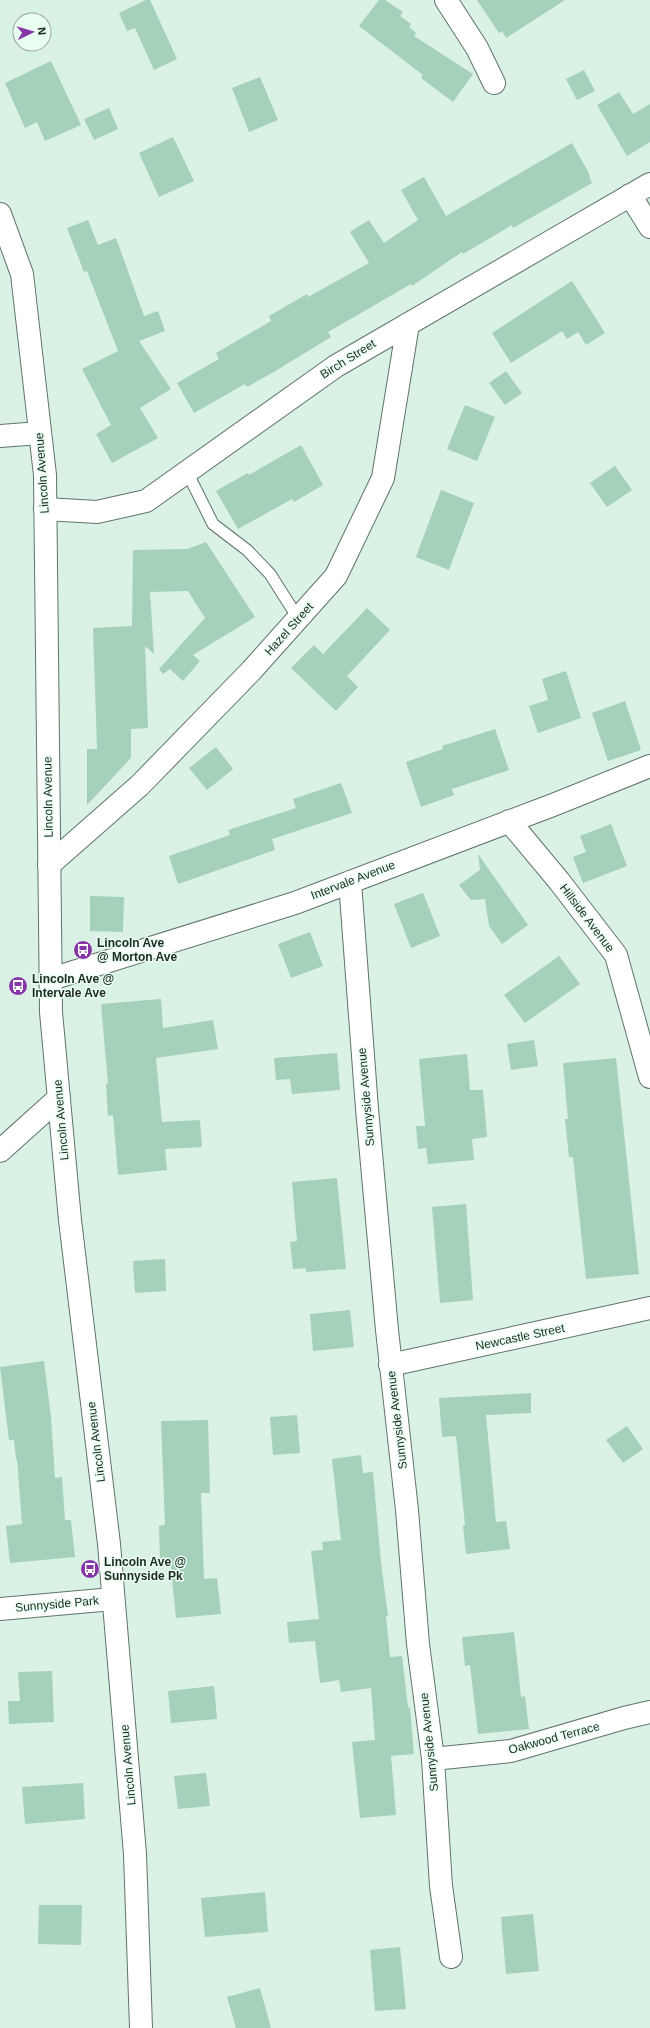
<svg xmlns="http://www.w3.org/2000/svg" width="650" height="2028" font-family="Helvetica,sans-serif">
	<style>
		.building { fill: #a5d0b9 }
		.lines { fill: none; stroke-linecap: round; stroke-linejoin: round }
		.lane-casing { stroke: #607469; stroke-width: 13 }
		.street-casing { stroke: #607469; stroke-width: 24 }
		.secondary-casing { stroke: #607469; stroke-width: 24 }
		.lane { stroke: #fff; stroke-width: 11 }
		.street { stroke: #fff; stroke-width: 22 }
		.secondary { stroke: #fff; stroke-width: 22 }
		.labels { text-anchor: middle; stroke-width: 3; stroke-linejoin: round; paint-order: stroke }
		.street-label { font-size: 12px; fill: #1f2823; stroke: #e8fff2 }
		.poi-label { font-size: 12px; font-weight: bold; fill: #1f2823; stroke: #e8fff2; text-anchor: start }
	</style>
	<rect width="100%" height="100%" fill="#daf1e5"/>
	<!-- building -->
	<path class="building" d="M 146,0 L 150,0 L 177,59 L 154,70 L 135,28 L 127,31 L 119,13 Z
		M 379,0 L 385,0 L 403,12 L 400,16 L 411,24 L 409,27 L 416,33 L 414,36 L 473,74 L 453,102 L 421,78 L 423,75 L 359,26 Z
		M 477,0 L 565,0 L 506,38 L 502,31 L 499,33 Z
		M 51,61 L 81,125 L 45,141 L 37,122 L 25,128 L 5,83 Z
		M 584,70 L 595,91 L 577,100 L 566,79 Z
		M 260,77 L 278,120 L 249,132 L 232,88 Z
		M 619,92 L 633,114 L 650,104 L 650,142 L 627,156 L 597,105 Z
		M 109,108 L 118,129 L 94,140 L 84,119 Z
		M 173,137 L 194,181 L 159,197 L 139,153 Z
		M 572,143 L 590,175 L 589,176 L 592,183 L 513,228 L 512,225 L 463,254 L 462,252 L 412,286 L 411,284 L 328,332 L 331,337 L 277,370 L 247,387 L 245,384 L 194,413 L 177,383 L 219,359 L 216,353 L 271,321 L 269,316 L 307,294 L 308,297 L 369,263 L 350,232 L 369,220 L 384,243 L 418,220 L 401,190 L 424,177 L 446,216 Z
		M 88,220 L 98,245 L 116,238 L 144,316 L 158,311 L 165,331 L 139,341 L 171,389 L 140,408 L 158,438 L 112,463 L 96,434 L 111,425 L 82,369 L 118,351 L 87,271 L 84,272 L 67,228 Z
		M 572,281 L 605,333 L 586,345 L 578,332 L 567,339 L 562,331 L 511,363 L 492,333 Z
		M 506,371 L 522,393 L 505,405 L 489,383 Z
		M 465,405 L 495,417 L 477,461 L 447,449 Z
		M 301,445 L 323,485 L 294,502 L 292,499 L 238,529 L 216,491 L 248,473 L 249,475 Z
		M 615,466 L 632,490 L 607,507 L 590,483 Z
		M 441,490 L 474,503 L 449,570 L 416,557 Z
		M 206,542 L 255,617 L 193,655 L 200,661 L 183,681 L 170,669 L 163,674 L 159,669 L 205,618 L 188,591 L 150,592 L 154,654 L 145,646 L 148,728 L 131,729 L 131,758 L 87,805 L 87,749 L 97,749 L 93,628 L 132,626 L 133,550 L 187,549 Z
		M 367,608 L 390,630 L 347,676 L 358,687 L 336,711 L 291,668 L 314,645 L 323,654 Z
		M 566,671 L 581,718 L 538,733 L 529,706 L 548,700 L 542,679 Z
		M 625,701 L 641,750 L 608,761 L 592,713 Z
		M 495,729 L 509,770 L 452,789 L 454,795 L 421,807 L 406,762 L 443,749 L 442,746 Z
		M 216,747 L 233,769 L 207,790 L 189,768 Z
		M 341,783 L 352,813 L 272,839 L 275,850 L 178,884 L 169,856 L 230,835 L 228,830 L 296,808 L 293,799 Z
		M 611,824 L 627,866 L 583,883 L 573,857 L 586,852 L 580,836 Z
		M 478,854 L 528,925 L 502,944 L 489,926 L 485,899 L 471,900 L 459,885 L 480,870 Z
		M 423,893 L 440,936 L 411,948 L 394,904 Z
		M 90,896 L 124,897 L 123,932 L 90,931 Z
		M 310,932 L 323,966 L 291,978 L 278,944 Z
		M 559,956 L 580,984 L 525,1023 L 504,995 Z
		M 161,999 L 163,1028 L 213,1020 L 218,1049 L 156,1058 L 162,1122 L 200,1120 L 202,1147 L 165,1149 L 167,1170 L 118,1175 L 113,1115 L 108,1116 L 106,1084 L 108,1084 L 101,1004 Z
		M 534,1040 L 538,1066 L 511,1070 L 507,1044 Z
		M 337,1053 L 340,1090 L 292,1094 L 290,1079 L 276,1080 L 274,1058 Z
		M 467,1054 L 470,1090 L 483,1090 L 487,1137 L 472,1139 L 474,1160 L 428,1164 L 426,1148 L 418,1149 L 416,1126 L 425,1126 L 419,1059 Z
		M 616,1058 L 639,1274 L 586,1279 L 573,1157 L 569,1157 L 565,1119 L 568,1119 L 563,1063 Z
		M 337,1178 L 346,1269 L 306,1272 L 306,1268 L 293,1269 L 290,1242 L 297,1241 L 292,1182 Z
		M 466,1204 L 473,1300 L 440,1303 L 432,1207 Z
		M 165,1259 L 166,1291 L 135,1293 L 133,1261 Z
		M 350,1310 L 354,1347 L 313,1351 L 310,1314 Z
		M 44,1361 L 51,1417 L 55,1478 L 62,1477 L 65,1520 L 71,1520 L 75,1557 L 10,1563 L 6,1526 L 22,1524 L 17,1459 L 16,1459 L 14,1440 L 9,1440 L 0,1367 Z
		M 531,1393 L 531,1413 L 486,1415 L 496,1522 L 506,1521 L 510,1549 L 466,1554 L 463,1526 L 465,1525 L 456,1436 L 442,1437 L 439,1398 Z
		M 297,1415 L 300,1453 L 273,1455 L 270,1417 Z
		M 208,1420 L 210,1493 L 201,1493 L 204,1579 L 217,1578 L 221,1614 L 176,1618 L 170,1559 L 160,1559 L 159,1526 L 165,1525 L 161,1421 Z
		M 627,1426 L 643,1449 L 623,1463 L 606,1440 Z
		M 361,1455 L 363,1473 L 373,1472 L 381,1563 L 388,1616 L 386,1616 L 390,1657 L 402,1656 L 408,1708 L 410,1707 L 414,1754 L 391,1756 L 396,1815 L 360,1818 L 352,1742 L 375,1740 L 371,1688 L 341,1692 L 339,1680 L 320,1683 L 315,1641 L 289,1643 L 287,1622 L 319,1619 L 311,1551 L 323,1550 L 322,1542 L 341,1540 L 332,1459 Z
		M 514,1632 L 521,1697 L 525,1696 L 529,1729 L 478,1734 L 470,1665 L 465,1666 L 462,1637 Z
		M 52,1671 L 54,1722 L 9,1724 L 8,1701 L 20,1701 L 18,1672 Z
		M 214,1686 L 217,1719 L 171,1723 L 168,1691 Z
		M 206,1773 L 210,1806 L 178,1809 L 174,1776 Z
		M 83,1783 L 85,1819 L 25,1824 L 22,1787 Z
		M 265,1892 L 268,1932 L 205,1937 L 201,1898 Z
		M 39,1905 L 82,1905 L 81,1945 L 38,1944 Z
		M 533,1914 L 539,1971 L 506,1974 L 501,1917 Z
		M 400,1947 L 406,2009 L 375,2011 L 370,1950 Z
		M 260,1988 L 271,2028 L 236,2028 L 227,1997 Z"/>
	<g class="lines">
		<defs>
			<path id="lane" d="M 187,472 L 213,524 L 247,550 L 270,574 L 298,618"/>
			<path id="street" d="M 446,0 L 477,48 L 494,83
				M 630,195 L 650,227
				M 0,436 L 40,433
				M 45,509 L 97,512 L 146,501 L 336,366 L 650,184
				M 509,821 L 559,881 L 616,955 L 650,1077
				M 49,865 L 140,785 L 251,671 L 336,576 L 383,478 L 408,324
				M 350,882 L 367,1109 L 387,1330 L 407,1510 L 418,1644 L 433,1759 L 441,1886 L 451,1957
				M 51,979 L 295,903 L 553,805 L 650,766
				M 0,1151 L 59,1098
				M 390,1365 L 650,1308
				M 0,1609 L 113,1599
				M 433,1759 L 511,1751 L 624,1718 L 650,1712"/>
			<path id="secondary" d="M 0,214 L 22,274 L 45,475 L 51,1012 L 70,1220 L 109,1544 L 135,1854 L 141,2028"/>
		</defs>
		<!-- lane casing -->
		<use href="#lane" class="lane-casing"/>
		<!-- street casing -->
		<use href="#street" class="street-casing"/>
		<!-- secondary casing -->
		<use href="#secondary" class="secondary-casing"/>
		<!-- lane -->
		<use href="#lane" class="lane"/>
		<!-- street -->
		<use href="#street" class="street"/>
		<!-- secondary -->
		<use href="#secondary" class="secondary"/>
	</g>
	<!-- icons -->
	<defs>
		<symbol id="bus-disc" viewBox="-11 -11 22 22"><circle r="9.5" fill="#8636a6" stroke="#e8fff2"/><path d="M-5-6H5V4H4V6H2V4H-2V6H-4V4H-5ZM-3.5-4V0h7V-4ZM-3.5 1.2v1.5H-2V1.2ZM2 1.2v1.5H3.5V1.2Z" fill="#fff"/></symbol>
	</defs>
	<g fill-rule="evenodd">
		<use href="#bus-disc" x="72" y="939" width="22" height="22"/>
		<use href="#bus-disc" x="7" y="975" width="22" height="22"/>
		<use href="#bus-disc" x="79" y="1558" width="22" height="22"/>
	</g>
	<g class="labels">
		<!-- street labels -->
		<g class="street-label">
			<text transform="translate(348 359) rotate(-32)" y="4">Birch Street</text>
			<text transform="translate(42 473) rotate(-94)" y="4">Lincoln Avenue</text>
			<text transform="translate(289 629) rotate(-48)" y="4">Hazel Street</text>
			<text transform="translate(48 797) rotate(-91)" y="4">Lincoln Avenue</text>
			<text transform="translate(353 880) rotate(-21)" y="4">Intervale Avenue</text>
			<text transform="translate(587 918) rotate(53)" y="4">Hillside Avenue</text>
			<text transform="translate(366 1097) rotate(-95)" y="4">Sunnyside Avenue</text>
			<text transform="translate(61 1120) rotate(-95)" y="4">Lincoln Avenue</text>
			<text transform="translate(520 1337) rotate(-12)" y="4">Newcastle Street</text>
			<text transform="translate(397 1420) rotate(-97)" y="4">Sunnyside Avenue</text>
			<text transform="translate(96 1442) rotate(-97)" y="4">Lincoln Avenue</text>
			<text transform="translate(57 1604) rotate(-5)" y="4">Sunnyside Park</text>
			<text transform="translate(554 1738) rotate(-15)" y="4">Oakwood Terrace</text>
			<text transform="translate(429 1742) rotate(-96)" y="4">Sunnyside Avenue</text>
			<text transform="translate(128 1765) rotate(-95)" y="4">Lincoln Avenue</text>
		</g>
		<!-- poi labels -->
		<g class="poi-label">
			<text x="97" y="947">Lincoln Ave<tspan x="97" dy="14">@ Morton Ave</tspan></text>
			<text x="32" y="983">Lincoln Ave @<tspan x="32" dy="14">Intervale Ave</tspan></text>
			<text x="104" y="1566">Lincoln Ave @<tspan x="104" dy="14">Sunnyside Pk</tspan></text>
		</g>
	</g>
	<!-- north arrow -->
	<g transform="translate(32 32) rotate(85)"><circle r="19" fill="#e8fff2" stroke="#98a99f"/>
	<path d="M0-3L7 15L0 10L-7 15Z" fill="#8636a6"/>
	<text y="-6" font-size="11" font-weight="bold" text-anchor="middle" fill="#1f2823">N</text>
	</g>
</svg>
